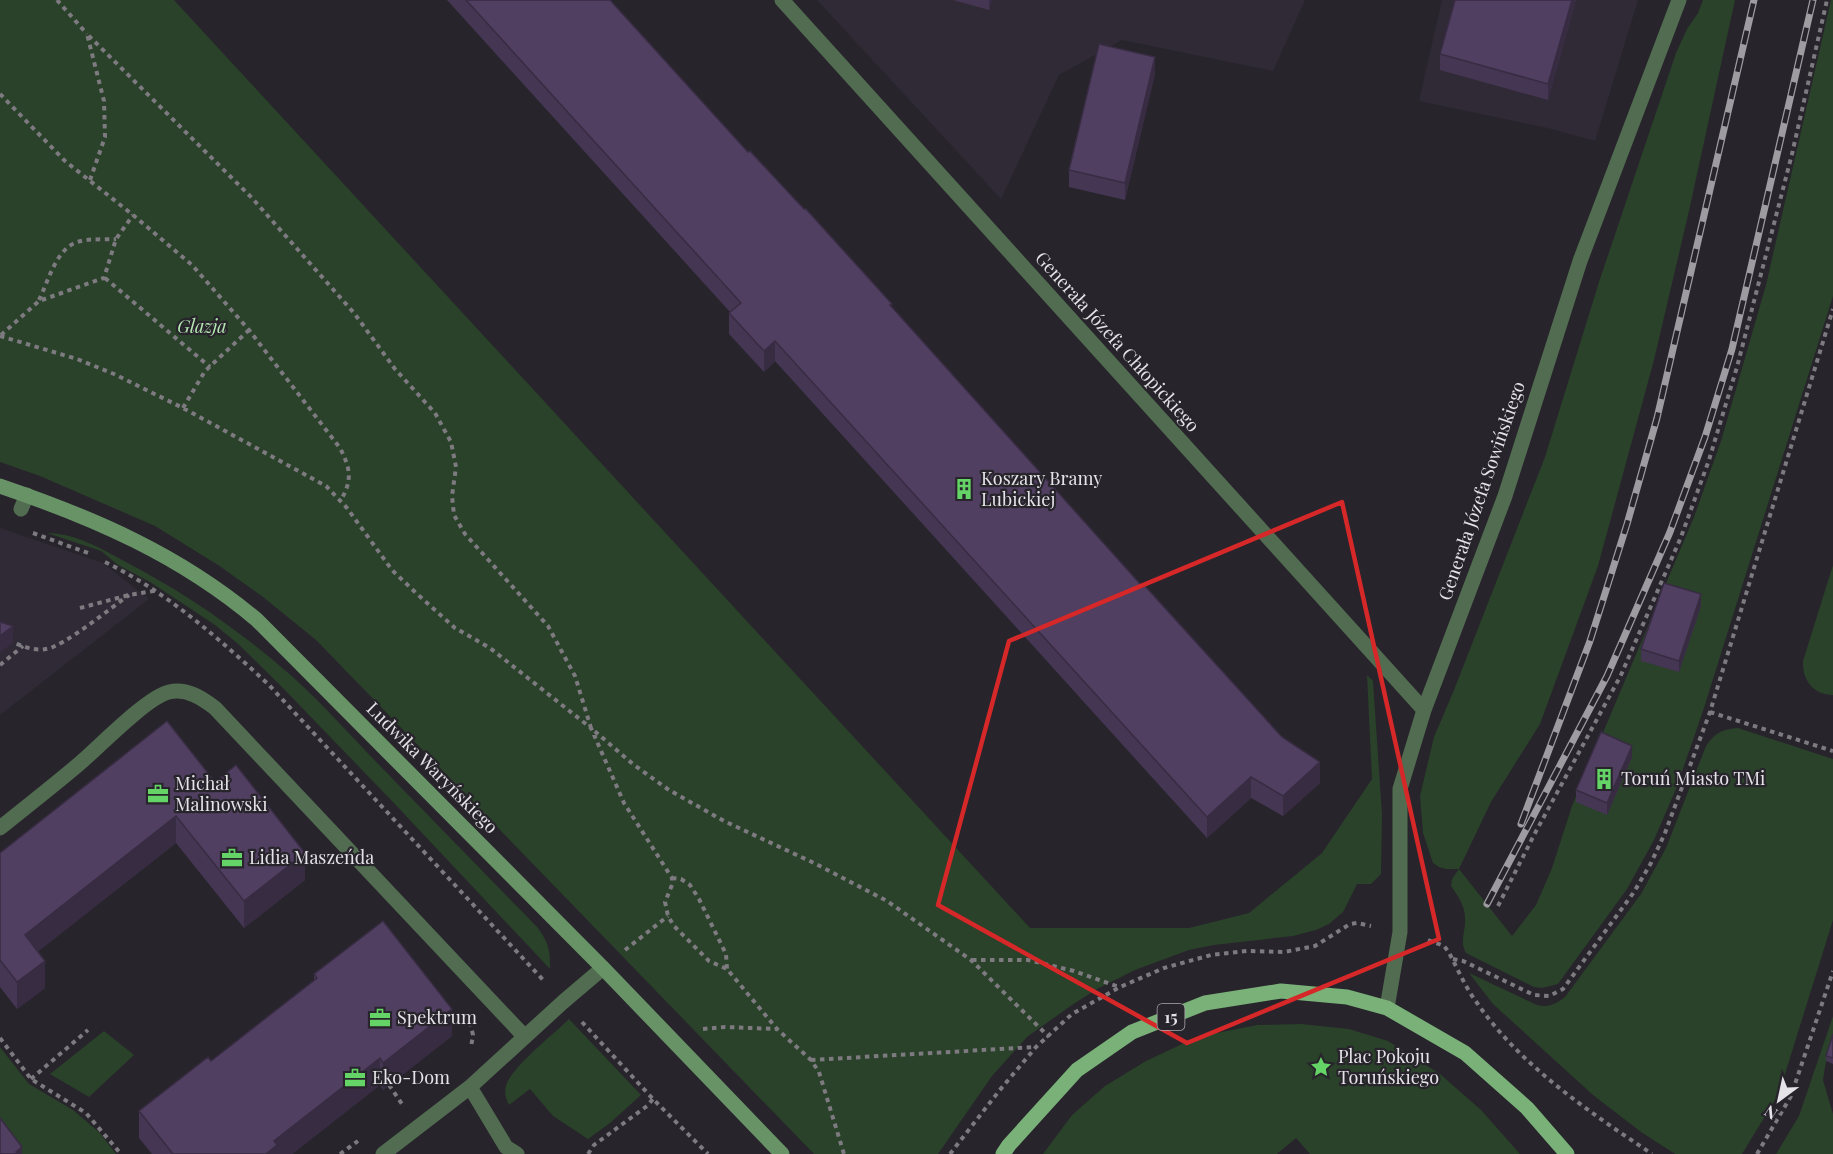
<svg xmlns="http://www.w3.org/2000/svg" width="1833" height="1154" font-family="'Playfair Display',serif">
	<style>
		.built { fill: #302a37 }
		.green { fill: #2a412a }
		.lines { fill: none; stroke-linecap: round; stroke-linejoin: round }
		.path { stroke: #7d7a80; stroke-width: 4; stroke-dasharray: 4.5 4.5; stroke-linecap: butt }
		.lane { stroke: #516c50; stroke-width: 15 }
		.street { stroke: #516c50; stroke-width: 15 }
		.secondary { stroke: #689367; stroke-width: 15 }
		.primary { stroke: #79b178; stroke-width: 15 }
		.rail-casing { stroke: #9e9ca1; stroke-width: 7 }
		.rail { stroke: #27242b; stroke-width: 4.5; stroke-dasharray: 14; stroke-linecap: butt }
		.wall { fill: #453653 }
		.shaded-wall { fill: #382c43 }
		.building { fill: #503f60; stroke: #382c43; stroke-width: 1.5 }
		.marked { fill: none; stroke: #d62828; stroke-width: 4.5; stroke-linejoin: round }
		.labels { text-anchor: middle; stroke-width: 4.5; stroke-linejoin: round; paint-order: stroke }
		.shield { fill: #27242b; stroke: #acaaaf; stroke-width: 1.5 }
		.shield-label { font-size: 16px; font-weight: bold; fill: #e5e3e8 }
		.park-label { font-size: 18px; font-style: italic; fill: #b4e7b2; stroke: #27242b }
		.street-label { font-size: 18px; fill: #e5e3e8; stroke: #27242b }
		.poi-label { font-size: 18px; fill: #e5e3e8; stroke: #27242b; text-anchor: start }
	</style>
	<rect width="100%" height="100%" fill="#27242b"/>
	<!-- built -->
	<path class="built" d="M 817,0 L 1305,0 L 1273,71 L 1122,40 L 1059,75 L 1001,199 Z
		M 1442,0 L 1638,0 L 1595,141 L 1548,128 L 1419,101 Z
		M 0,528 L 103,563 L 149,599 L 0,715 Z"/>
	<!-- green -->
	<path class="green" d="M 0,0 L 174,0 L 1030,928 L 1189,928 L 1249,913 L 1322,853 L 1372,779 L 1367,675 L 1373,681 L 1382,814 L 1381,874 L 1371,884 L 1357,884 L 1343,912 L 1329,924 L 1316,930 L 1293,936 L 1214,945 L 1189,950 L 1135,970 L 1097,989 L 1072,1005 L 1027,1037 L 992,1076 L 938,1154 L 814,1154 L 316,640 L 263,597 L 218,565 L 155,526 L 40,476 L 0,462 Z
		M 1703,0 L 1735,0 L 1689,211 L 1654,360 L 1598,566 L 1540,724 L 1491,802 L 1459,869 L 1512,936 L 1536,905 L 1552,868 L 1572,806 L 1694,517 L 1721,441 L 1766,285 L 1831,0 L 1833,0 L 1833,296 L 1703,711 L 1676,789 L 1654,840 L 1627,889 L 1558,984 L 1542,988 L 1534,987 L 1466,953 C 1459,941 1466,931 1465,918 C 1465,906 1458,896 1451,886 L 1452,879 L 1459,869 L 1446,869 L 1439,867 L 1433,863 L 1423,833 L 1420,796 L 1434,737 L 1454,690 L 1545,457 L 1599,282 L 1676,53 L 1687,29 L 1698,13 Z
		M 47,533 C 75,533 102,549 126,562 C 187,594 242,632 294,678 C 327,708 357,743 389,775 C 439,826 488,877 538,928 C 549,944 550,949 550,969 L 391,800 L 280,685 L 237,643 L 215,625 L 191,609 L 150,582 L 118,565 L 101,551 Z
		M 1833,565 L 1833,695 C 1813,695 1802,680 1803,661 Z
		M 1738,728 L 1833,759 L 1833,920 L 1785,1074 L 1775,1100 L 1742,1154 L 1675,1154 L 1641,1132 L 1593,1095 L 1493,1004 L 1469,973 L 1537,1005 C 1550,1008 1555,1004 1565,997 L 1641,894 L 1666,848 L 1706,746 C 1715,733 1722,729 1738,728 Z
		M 1833,1016 L 1833,1040 L 1826,1061 L 1823,1080 L 1833,1114 L 1833,1154 L 1776,1154 L 1799,1116 Z
		M 569,1019 L 641,1095 L 610,1123 L 588,1139 L 553,1116 L 530,1089 L 509,1105 C 506,1099 504,1092 506,1086 C 511,1067 554,1034 569,1019 Z
		M 1301,1024 L 1349,1029 L 1388,1041 L 1440,1074 L 1481,1110 L 1520,1154 L 1310,1154 L 1296,1138 L 1277,1154 L 1043,1154 L 1072,1115 L 1105,1086 L 1146,1061 L 1197,1037 L 1257,1025 Z
		M 104,1031 L 134,1055 L 89,1097 L 50,1074 Z
		M 0,1047 L 29,1084 L 73,1110 L 100,1133 L 116,1154 L 11,1154 L 0,1140 Z"/>
	<g class="lines">
		<!-- path -->
		<path class="path" d="M 57,0 L 87,34
			M 0,94 L 65,161 L 133,215 L 192,265 L 249,330 L 340,448 C 350,468 353,479 341,500
			M 90,180 L 105,137 L 104,101 L 87,34 L 252,198 L 354,313 L 395,369 L 435,413 L 451,442 L 456,467 L 452,496 L 454,515 L 465,534 L 548,626 L 575,676 L 591,728 L 634,765 L 669,790 L 724,821 L 814,863 L 887,901 L 971,960 L 1049,1037
			M 105,278 L 210,367
			M 39,300 C 48,282 56,249 77,242 C 89,238 104,240 116,239
			M 1,335 L 39,301 L 104,278 L 116,239 L 133,215
			M 0,336 L 77,359 L 114,374 L 183,408 L 326,486 L 347,508 L 392,570 L 415,592 L 455,628 L 490,648 L 591,728 L 624,803 L 672,878 L 672,885 L 665,902 L 668,916 L 674,926 L 709,961 L 727,969 L 777,1029 L 811,1060 L 819,1072 L 844,1154
			M 183,408 L 205,371 L 249,330
			M 33,533 L 88,553
			M 105,562 C 167,592 218,638 268,684 L 545,982
			M 80,608 L 129,595 L 154,591
			M 0,637 C 13,642 31,652 46,649 C 63,647 112,607 129,595
			M 0,665 L 23,646
			M 1710,712 L 1833,751
			M 672,878 L 681,879 L 690,885 L 699,899 L 726,954 L 727,969
			M 1498,906 L 1534,835 L 1621,675 L 1681,537 L 1709,460 L 1737,367 L 1792,154 L 1827,0
			M 1428,940 L 1444,946 L 1448,951 C 1457,967 1464,985 1475,1000 C 1519,1065 1588,1111 1652,1154
			M 625,950 L 668,916
			M 1453,959 L 1463,961 L 1534,995 L 1549,996 L 1563,989 L 1634,892 L 1651,863 L 1665,833 L 1710,712 L 1833,309
			M 972,960 L 1028,960 L 1074,971 L 1119,987
			M 470,1022 L 473,1035 L 471,1047
			M 582,1022 L 653,1099 L 708,1154
			M 703,1029 L 725,1027 L 776,1029
			M 0,1038 L 31,1079 L 86,1113 L 121,1154
			M 811,1060 L 1035,1047
			M 31,1079 L 88,1030
			M 389,1085 L 402,1104
			M 340,1154 L 358,1141
			M 588,1154 L 594,1145 L 647,1106 L 653,1099
			M 950,1154 L 999,1091 L 1036,1047 L 1072,1014 L 1120,987 L 1164,968 L 1211,955 L 1247,951 L 1284,952 L 1315,946 L 1350,924 L 1357,923 L 1371,926
			M 1757,1154 L 1791,1096 L 1833,971"/>
		<!-- lane -->
		<path class="lane" d="M 21,509 L 27,495"/>
		<!-- street -->
		<path class="street" d="M 782,0 L 1424,710
			M 0,828 C 26,807 53,786 79,764 C 99,747 147,697 169,692 C 187,688 202,698 215,708 L 525,1037
			M 1387,1008 L 1400,932 L 1400,789 L 1424,710 L 1505,496 L 1580,261 L 1679,0
			M 470,1087 L 506,1147 L 517,1154
			M 383,1154 L 470,1087 L 563,1002 L 603,968"/>
		<!-- secondary -->
		<path class="secondary" d="M 0,486 C 94,518 180,555 257,620 L 603,968 L 782,1154"/>
		<!-- primary -->
		<path class="primary" d="M 1003,1154 L 1009,1145 L 1077,1070 L 1132,1032 L 1205,1003 L 1281,991 L 1347,997 L 1387,1008 L 1465,1053 L 1527,1108 L 1567,1154"/>
		<defs>
			<path id="rail" d="M 1521,824 L 1590,641 L 1627,524 L 1657,418 L 1754,0
				M 1487,904 L 1607,676 L 1670,532 L 1705,437 L 1732,349 L 1813,0"/>
		</defs>
		<!-- rail casing -->
		<use href="#rail" class="rail-casing"/>
		<!-- rail -->
		<use href="#rail" class="rail"/>
	</g>
	<!-- wall -->
	<path class="wall" d="M 447,0 L 610,0 L 748,152 L 892,307 L 1143,587 L 1320,783 L 1283,816 L 1251,798 L 1207,838 L 775,361 L 764,372 L 729,334 L 729,313 L 730,312 Z
		M 953,0 L 992,0 L 989,10 Z
		M 1576,0 L 1548,100 L 1440,70 L 1440,54 Z
		M 1155,74 L 1125,200 L 1069,187 L 1069,170 Z
		M 1701,606 L 1679,672 L 1641,661 L 1641,649 Z
		M 1632,757 L 1607,815 L 1576,802 L 1576,790 Z
		M 215,782 L 305,880 L 244,928 L 176,843 L 38,951 L 45,988 L 17,1009 L 0,987 L 0,853 Z
		M 314,974 L 452,1036 L 383,1090 L 380,1085 L 292,1154 L 152,1154 L 139,1138 L 139,1111 L 211,1061 L 314,981 Z
		M 1833,1034 L 1833,1064 L 1826,1061 L 1826,1056 Z"/>
	<!-- shaded-wall -->
	<path class="shaded-wall" d="M 989,0 L 992,0 L 989,10 Z
		M 1572,0 L 1576,0 L 1548,100 L 1548,84 Z
		M 1155,57 L 1155,74 L 1125,200 L 1125,183 Z
		M 775,341 L 775,361 L 764,372 L 764,351 Z
		M 1701,594 L 1701,606 L 1679,672 L 1679,661 Z
		M 13,626 L 13,643 L 0,652 L 0,636 Z
		M 1632,746 L 1632,757 L 1607,815 L 1607,803 Z
		M 1320,762 L 1320,783 L 1283,816 L 1283,796 Z
		M 1251,777 L 1251,798 L 1207,838 L 1207,817 Z
		M 176,816 L 176,843 L 25,962 L 25,935 Z
		M 305,853 L 305,880 L 244,928 L 244,901 Z
		M 45,961 L 45,988 L 17,1009 L 17,982 Z
		M 452,1009 L 452,1036 L 383,1090 L 383,1063 Z
		M 380,1058 L 380,1085 L 292,1154 L 266,1154 L 274,1141 Z
		M 22,1147 L 22,1154 L 16,1154 L 16,1152 Z"/>
	<!-- building -->
	<path class="building" d="M 466,0 L 610,0 L 748,152 L 750,151 L 804,209 L 806,209 L 892,304 L 890,305 L 1143,587 L 1145,586 L 1282,737 L 1320,762 L 1283,796 L 1251,777 L 1207,817 L 775,341 L 764,351 L 729,313 L 741,303 Z
		M 1455,0 L 1572,0 L 1548,84 L 1440,54 Z
		M 1099,44 L 1155,57 L 1125,183 L 1069,170 Z
		M 1664,583 L 1701,594 L 1679,661 L 1641,649 Z
		M 0,622 L 13,626 L 0,636 Z
		M 167,721 L 215,782 L 236,765 L 305,853 L 244,901 L 176,816 L 25,935 L 45,961 L 17,982 L 0,960 L 0,853 Z
		M 1601,732 L 1632,746 L 1607,803 L 1576,790 Z
		M 383,921 L 452,1009 L 383,1063 L 380,1058 L 274,1141 L 277,1145 L 266,1154 L 173,1154 L 139,1111 L 208,1057 L 211,1061 L 317,978 L 314,974 Z
		M 1833,1034 L 1833,1058 L 1826,1056 Z
		M 0,1118 L 22,1147 L 16,1152 L 17,1154 L 0,1154 Z"/>
	<!-- marked area -->
	<path class="marked" d="M 1342,502 L 1439,939 L 1187,1043 L 938,905 L 1009,641 Z"/>
	<!-- icons -->
	<defs>
		<symbol id="building-bare" viewBox="-9 -9 18 18"><path d="M-4-6H4V6H1V3H-1V6H-4ZM-2.5-4.3h1.7v1.8h-1.7ZM.8-4.3h1.7v1.8H.8ZM-2.5-1h1.7V.8h-1.7ZM.8-1h1.7V.8H.8Z" fill="#65d467" stroke="#27242b" stroke-width="2.5" paint-order="stroke"/></symbol>
		<symbol id="office-bare" viewBox="-9 -9 18 18"><path d="M-6-3h4V-5.5h4V-3h4V5H-6ZM-1-4.5V-3h2v-1.5ZM-6 0V1H6V0Z" fill="#65d467" stroke="#27242b" stroke-width="2.5" paint-order="stroke"/></symbol>
		<symbol id="sight-bare" viewBox="-9 -9 18 18"><path d="M0-6L1.8-2.2L6-1.7L2.9 1.2L3.7 5.4L0 3.3L-3.7 5.4L-2.9 1.2L-6-1.7L-1.8-2.2Z" fill="#65d467" stroke="#27242b" stroke-width="2.5" paint-order="stroke"/></symbol>
	</defs>
	<g fill-rule="evenodd">
		<use href="#building-bare" x="949" y="474" width="30" height="30"/>
		<use href="#building-bare" x="1589" y="764" width="30" height="30"/>
		<use href="#office-bare" x="143" y="779" width="30" height="30"/>
		<use href="#office-bare" x="217" y="843" width="30" height="30"/>
		<use href="#office-bare" x="365" y="1003" width="30" height="30"/>
		<use href="#sight-bare" x="1306" y="1052" width="30" height="30"/>
		<use href="#office-bare" x="340" y="1063" width="30" height="30"/>
	</g>
	<g class="labels">
		<!-- shield labels -->
		<rect class="shield" x="1157.5" y="1004" width="27" height="26" rx="4.5"/>
		<g class="shield-label">
			<text x="1171" y="1023">15</text>
		</g>
		<!-- park labels -->
		<g class="park-label">
			<text x="202" y="333">Glazja</text>
		</g>
		<!-- street labels -->
		<g class="street-label">
			<text transform="translate(1117 342) rotate(48)" y="6">Generała Józefa Chłopickiego</text>
			<text transform="translate(1482 491) rotate(-71)" y="6">Generała Józefa Sowińskiego</text>
			<text transform="translate(432 768) rotate(45)" y="6">Ludwika Waryńskiego</text>
		</g>
		<!-- poi labels -->
		<g class="poi-label">
			<text x="981" y="485">Koszary Bramy<tspan x="981" dy="21">Lubickiej</tspan></text>
			<text x="1621" y="785">Toruń Miasto TMi</text>
			<text x="175" y="790">Michał<tspan x="175" dy="21">Malinowski</tspan></text>
			<text x="249" y="864">Lidia Maszeńda</text>
			<text x="397" y="1024">Spektrum</text>
			<text x="1338" y="1063">Plac Pokoju<tspan x="1338" dy="21">Toruńskiego</tspan></text>
			<text x="372" y="1084">Eko-Dom</text>
		</g>
	</g>
	<!-- north arrow -->
	<g transform="translate(1779 1100) rotate(213)" stroke="#27242b" stroke-width="4.5" paint-order="stroke">
	<path d="M0-4.5L10 22L0 15L-10 22Z" fill="#e5e3e8"/>
	<text y="-9" font-size="16" font-weight="bold" text-anchor="middle" fill="#e5e3e8">N</text>
	</g>
</svg>
